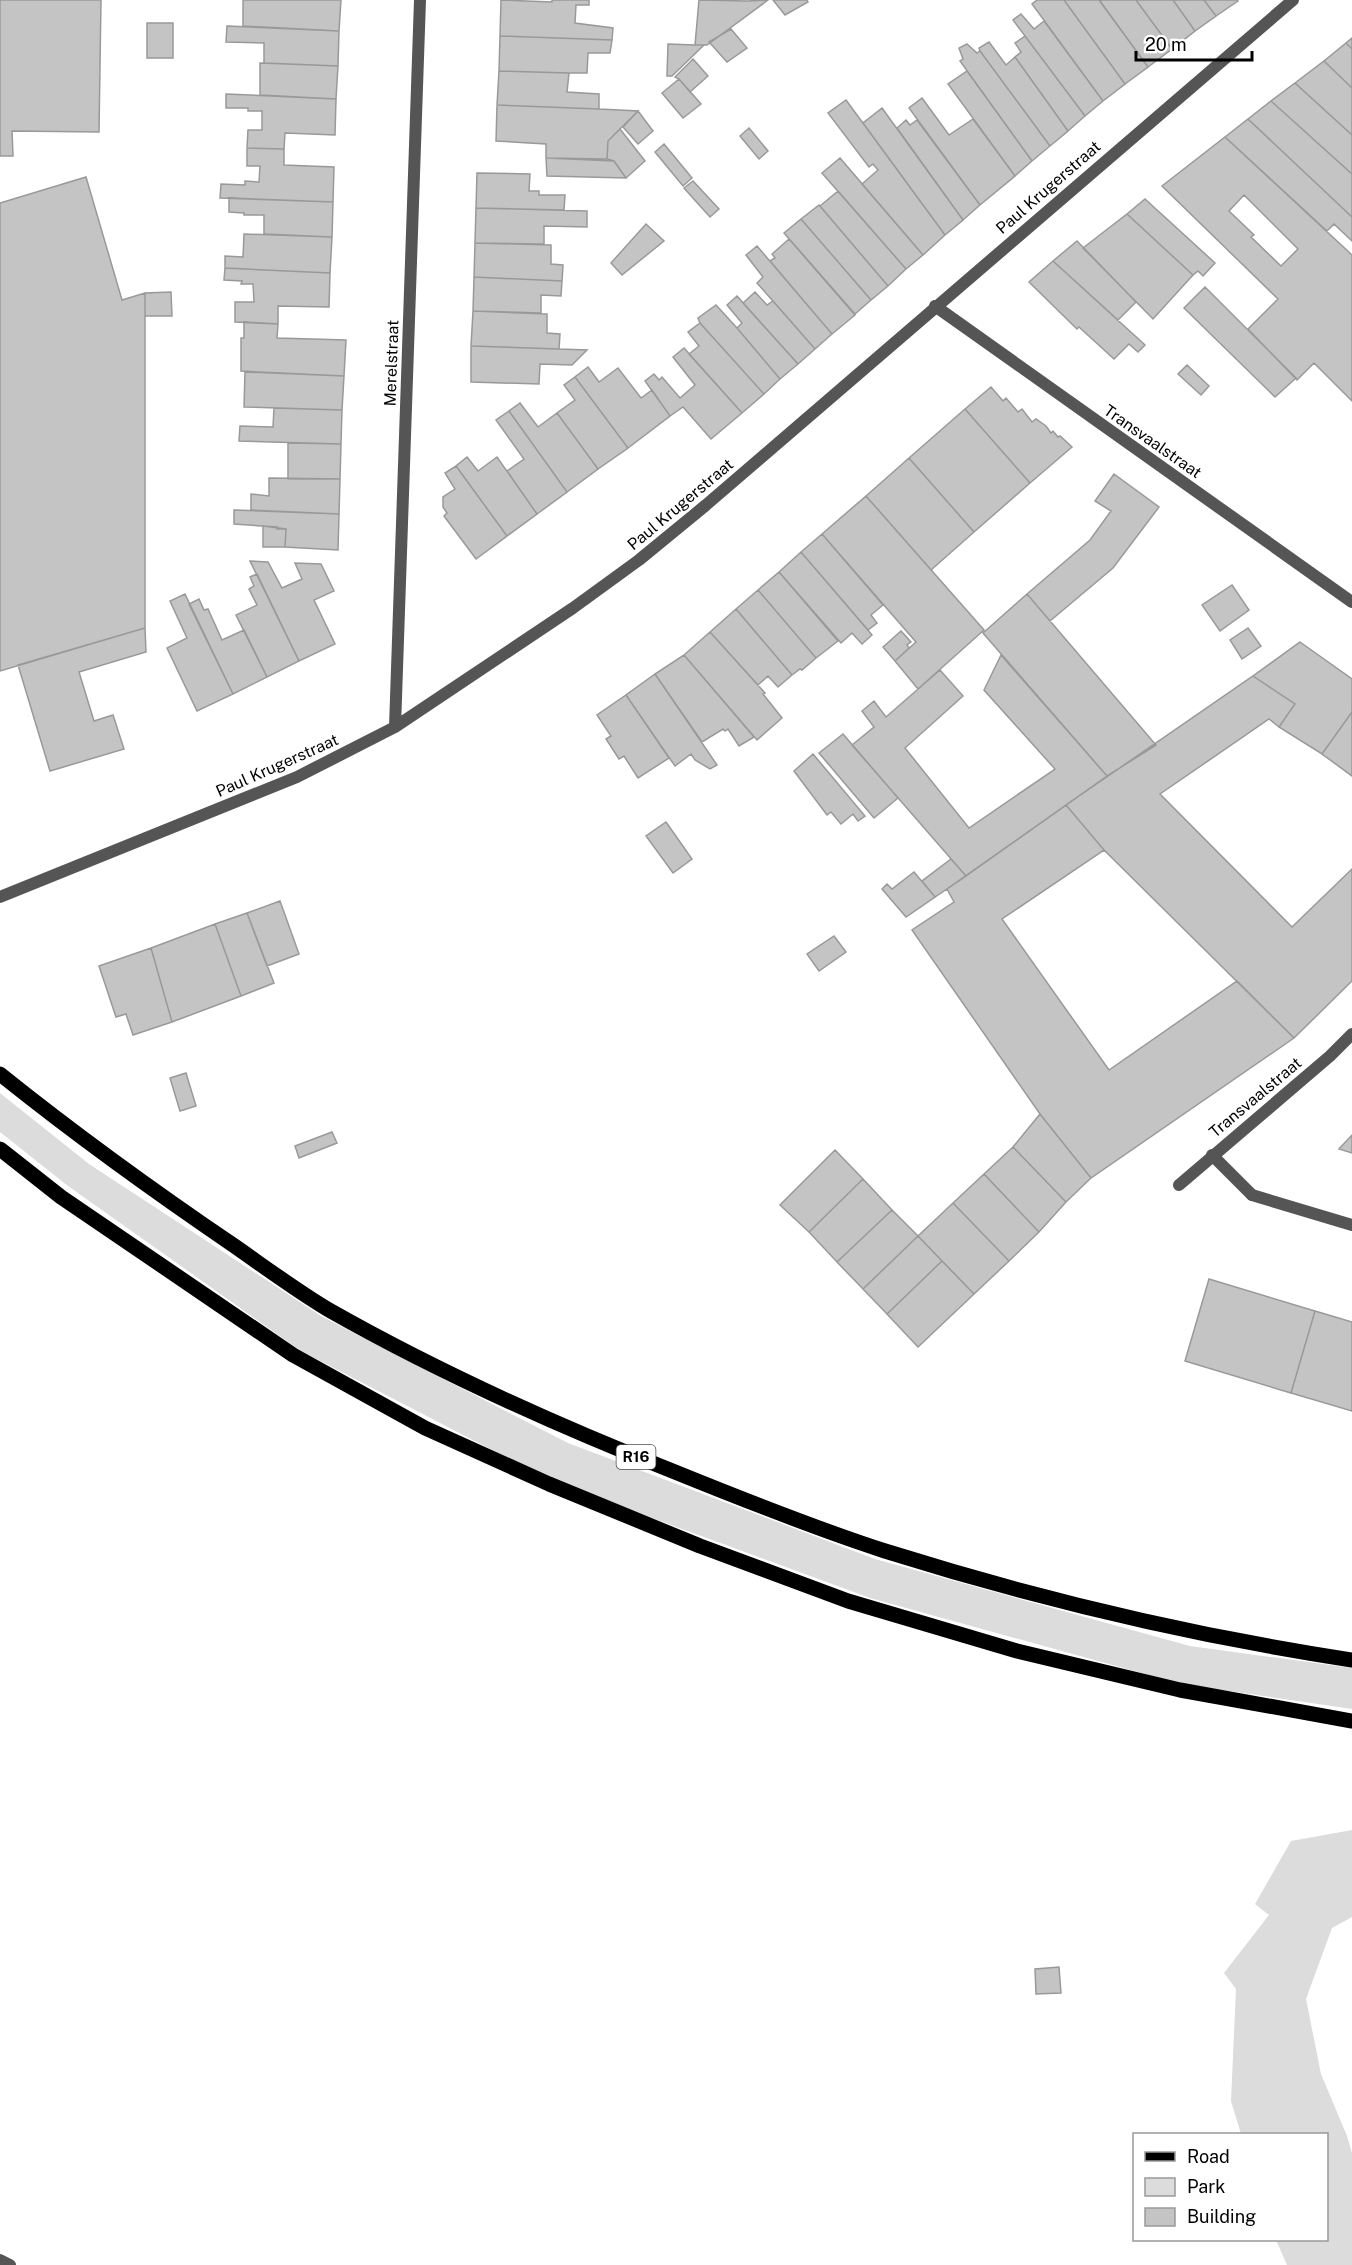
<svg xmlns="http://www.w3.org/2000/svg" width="1352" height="2265" font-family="'Public Sans',sans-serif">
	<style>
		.green { fill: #dcdcdc }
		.building { fill: #c4c4c4; stroke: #999; stroke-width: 1.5; fill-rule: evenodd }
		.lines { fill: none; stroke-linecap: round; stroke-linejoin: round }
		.pedestrian { stroke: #555; stroke-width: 12 }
		.minor { stroke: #555; stroke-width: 12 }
		.primary { stroke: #000; stroke-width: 15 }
		.labels { text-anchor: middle; stroke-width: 5; stroke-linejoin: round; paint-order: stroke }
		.shield { fill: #fff; stroke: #4c4c4c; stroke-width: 1.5 }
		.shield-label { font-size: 15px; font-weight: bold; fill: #000 }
		.street-label { font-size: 16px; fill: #000; stroke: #fff }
	</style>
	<rect width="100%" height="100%" fill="#fff"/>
	<!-- green -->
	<path class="green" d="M 0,1093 L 89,1164 L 321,1316 L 568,1443 L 875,1559 L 1190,1646 L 1352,1668 L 1352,1709 L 1181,1684 L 870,1598 L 554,1482 L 301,1351 L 68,1186 L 0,1132 Z
		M 1352,1830 L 1352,1917 L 1332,1928 L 1306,1999 L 1321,2074 L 1347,2136 L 1352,2153 L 1352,2265 L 1287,2265 L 1276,2240 L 1326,2240 L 1326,2134 L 1241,2134 L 1231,2101 L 1236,1989 L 1224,1973 L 1269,1915 L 1255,1904 L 1291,1841 Z"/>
	<!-- building -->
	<path class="building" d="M 0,0 L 101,0 L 99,132 L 12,131 L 13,156 L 0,156 Z
		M 243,0 L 341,0 L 339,31 L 243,26 Z
		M 501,0 L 552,2 L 552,0 L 589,0 L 589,5 L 576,5 L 575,23 L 613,28 L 612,40 L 500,36 Z
		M 699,0 L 747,1 L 768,0 L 707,45 L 695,45 Z
		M 773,0 L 807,0 L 808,2 L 785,15 Z
		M 1037,0 L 1064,0 L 1125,84 L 1103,101 L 1032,4 Z
		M 1064,0 L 1099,0 L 1148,67 L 1125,84 Z
		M 1102,0 L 1136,0 L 1172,49 L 1148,67 L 1100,1 Z
		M 1136,0 L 1173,0 L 1195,31 L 1172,49 Z
		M 1173,0 L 1204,0 L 1216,16 L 1195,31 Z
		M 1204,0 L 1237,0 L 1238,1 L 1216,16 Z
		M 1021,14 L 1034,29 L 1044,21 L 1103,101 L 1085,116 L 1013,20 Z
		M 147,23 L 173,23 L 173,58 L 147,58 Z
		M 227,26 L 339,31 L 338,66 L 264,63 L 264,43 L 226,42 Z
		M 731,29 L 747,48 L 727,62 L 709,42 Z
		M 500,36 L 612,40 L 610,53 L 588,53 L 587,73 L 569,73 L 499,71 Z
		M 1025,36 L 1085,116 L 1068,131 L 1015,57 L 1021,52 L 1015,43 Z
		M 1352,38 L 1352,49 L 1346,43 Z
		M 989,42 L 1006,65 L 1015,57 L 1068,131 L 1050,146 L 980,51 L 979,48 Z
		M 1346,43 L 1352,49 L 1352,88 L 1324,61 Z
		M 668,44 L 695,45 L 704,45 L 672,76 L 667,76 Z
		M 967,44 L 977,53 L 980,51 L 1050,146 L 1032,161 L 960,61 L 963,59 L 959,48 Z
		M 693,59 L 708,76 L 690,92 L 679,79 L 675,77 Z
		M 1324,61 L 1352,88 L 1352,135 L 1295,83 Z
		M 260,63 L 338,66 L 336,99 L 260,95 Z
		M 499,71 L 569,73 L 567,92 L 599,94 L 599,109 L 497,105 Z
		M 967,71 L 1032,161 L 1015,176 L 948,84 Z
		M 679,79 L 701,104 L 683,118 L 662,93 Z
		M 1295,83 L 1352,135 L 1352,174 L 1271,101 Z
		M 226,94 L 336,99 L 335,135 L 285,133 L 284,149 L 247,148 L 248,130 L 262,130 L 262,111 L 248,111 L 248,108 L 226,108 Z
		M 922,98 L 949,135 L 973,119 L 1015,176 L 980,205 L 909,108 Z
		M 846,100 L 945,235 L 923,255 L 862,184 L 878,170 L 873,164 L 869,167 L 828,113 Z
		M 1271,101 L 1352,174 L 1352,217 L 1248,119 Z
		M 497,105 L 599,109 L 638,111 L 608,141 L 607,159 L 546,158 L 546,144 L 496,141 Z
		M 882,108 L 963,220 L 945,235 L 863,123 Z
		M 638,111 L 653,131 L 638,144 L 623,127 Z
		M 1248,119 L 1352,217 L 1352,241 L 1334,224 L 1327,231 L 1225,137 Z
		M 906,120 L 910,125 L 917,120 L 980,205 L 963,220 L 897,128 Z
		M 749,128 L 768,151 L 759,159 L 740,136 Z
		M 620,129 L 645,161 L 626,178 L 614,161 L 607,159 L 608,141 Z
		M 1225,137 L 1352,255 L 1352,401 L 1314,363 L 1297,380 L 1248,329 L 1278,299 L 1162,186 ZM 1244,195 L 1298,249 L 1281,266 L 1251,237 L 1254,235 L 1229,211 Z
		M 664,144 L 692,178 L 683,186 L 655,152 Z
		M 247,148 L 284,149 L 284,165 L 334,167 L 333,202 L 220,198 L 221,184 L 245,185 L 245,181 L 259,182 L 260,166 L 247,166 Z
		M 546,158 L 614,161 L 626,178 L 547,176 Z
		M 840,158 L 923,255 L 906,269 L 822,173 Z
		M 477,173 L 530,174 L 529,191 L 539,191 L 539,195 L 565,195 L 564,210 L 476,208 Z
		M 86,177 L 122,300 L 145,293 L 145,628 L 0,671 L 0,203 Z
		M 693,181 L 719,209 L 710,217 L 684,188 Z
		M 838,191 L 906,269 L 888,286 L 820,206 Z
		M 229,198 L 333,202 L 332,237 L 264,234 L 264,215 L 244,215 L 244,213 L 229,212 Z
		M 1145,199 L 1215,263 L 1203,276 L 1198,271 L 1193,275 L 1127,214 Z
		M 819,205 L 888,286 L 871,300 L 801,219 Z
		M 476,208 L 587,211 L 587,227 L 544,226 L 544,244 L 475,243 Z
		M 1127,214 L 1193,275 L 1153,319 L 1083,248 Z
		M 801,219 L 871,300 L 855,314 L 784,233 Z
		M 646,224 L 664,241 L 622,275 L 611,263 Z
		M 244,234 L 332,237 L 330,273 L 225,268 L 225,256 L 243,257 Z
		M 789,239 L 855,315 L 832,334 L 770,261 L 775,258 L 772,254 Z
		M 1077,241 L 1136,302 L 1118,320 L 1053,261 Z
		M 475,243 L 551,245 L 551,264 L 563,265 L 562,281 L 474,277 Z
		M 757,246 L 832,334 L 815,349 L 757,283 L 763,277 L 746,255 Z
		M 1053,261 L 1145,345 L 1138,352 L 1129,344 L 1114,359 L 1079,327 L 1077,329 L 1029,282 Z
		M 225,268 L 330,273 L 329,307 L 278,306 L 278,324 L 235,322 L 235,302 L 254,302 L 253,284 L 241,284 L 242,281 L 224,280 Z
		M 474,277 L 562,281 L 561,296 L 541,295 L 541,313 L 473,311 Z
		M 1205,287 L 1296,378 L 1275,397 L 1184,308 Z
		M 171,292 L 172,316 L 145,316 L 145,293 Z
		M 755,292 L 767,305 L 773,301 L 815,349 L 798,364 L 743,303 Z
		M 737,296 L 798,364 L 780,379 L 737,328 L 742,323 L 727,305 Z
		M 716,305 L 737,328 L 780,379 L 764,394 L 700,323 L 698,318 Z
		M 473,311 L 547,314 L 547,333 L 560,334 L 559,349 L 471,346 Z
		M 244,322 L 278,324 L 277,338 L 346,340 L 344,376 L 241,371 L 241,338 L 244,338 Z
		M 700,323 L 764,394 L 742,413 L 689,354 L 699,346 L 688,332 Z
		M 471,346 L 559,349 L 587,350 L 572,365 L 540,364 L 539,384 L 471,382 Z
		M 684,348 L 742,413 L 711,439 L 683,407 L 670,416 L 645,381 L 654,374 L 659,380 L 662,377 L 680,398 L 695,385 L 673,357 Z
		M 1187,365 L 1209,386 L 1201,395 L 1178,374 Z
		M 588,367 L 599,382 L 618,368 L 641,398 L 652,390 L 670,416 L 628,448 L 575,377 Z
		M 245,372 L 344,376 L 342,410 L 244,407 Z
		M 575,377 L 628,448 L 598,469 L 557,413 L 575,400 L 564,385 Z
		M 991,387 L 1003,401 L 1006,398 L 1018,412 L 1022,409 L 1032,422 L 1036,419 L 1046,426 L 1051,433 L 1053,431 L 1058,437 L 1060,436 L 1072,447 L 1030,483 L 965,409 Z
		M 520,403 L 538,427 L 557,413 L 598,469 L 567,492 L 509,411 Z
		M 274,408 L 342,410 L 341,444 L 239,441 L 240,426 L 273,427 Z
		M 965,409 L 1030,483 L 974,532 L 909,458 Z
		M 509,411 L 567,492 L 537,514 L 507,471 L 524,459 L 496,420 Z
		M 288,443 L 341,444 L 340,479 L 288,479 Z
		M 467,457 L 478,471 L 497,457 L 537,514 L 507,536 L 456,466 Z
		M 909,458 L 974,532 L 931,570 L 866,496 Z
		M 456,466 L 507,536 L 476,559 L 444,516 L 447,513 L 443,507 L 443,497 L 455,489 L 445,473 Z
		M 1114,474 L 1159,507 L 1113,568 L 1050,621 L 1027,594 L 1090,540 L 1111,511 L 1095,501 Z
		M 269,478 L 340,479 L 339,514 L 251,510 L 251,494 L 269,496 Z
		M 866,496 L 984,630 L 918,689 L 895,661 L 916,642 L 822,534 Z
		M 234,510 L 339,514 L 338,550 L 285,547 L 286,529 L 277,529 L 277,527 L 234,524 Z
		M 263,526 L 286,529 L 285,547 L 263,547 Z
		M 822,534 L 883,605 L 871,615 L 877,623 L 868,630 L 801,552 Z
		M 801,552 L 872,635 L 862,644 L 852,633 L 841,643 L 779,572 Z
		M 250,561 L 268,562 L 282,588 L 302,579 L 295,563 L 321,564 L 334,591 L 314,600 L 335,644 L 299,661 Z
		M 779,572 L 838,641 L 816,658 L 758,590 Z
		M 257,574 L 299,661 L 267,677 L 236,615 L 257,605 L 249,589 L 254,586 L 250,577 Z
		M 1232,585 L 1249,610 L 1220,631 L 1202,605 Z
		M 758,590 L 816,658 L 802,670 L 800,669 L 792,675 L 736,609 Z
		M 185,594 L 233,694 L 197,711 L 167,648 L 187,638 L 170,601 Z
		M 1027,594 L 1156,745 L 1107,776 L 983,633 Z
		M 199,599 L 204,610 L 208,609 L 222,640 L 244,630 L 267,677 L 233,694 L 189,604 Z
		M 736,609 L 792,675 L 778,687 L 768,676 L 758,685 L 710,632 Z
		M 145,628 L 146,652 L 79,672 L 94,721 L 113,715 L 124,749 L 50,771 L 18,665 Z
		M 1248,628 L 1261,646 L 1242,659 L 1230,640 Z
		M 901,631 L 911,642 L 907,645 L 909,648 L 895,661 L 883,647 Z
		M 710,632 L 765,693 L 763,694 L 782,718 L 757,740 L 684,655 Z
		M 1300,642 L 1352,679 L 1352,712 L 1322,754 L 1279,727 L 1295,704 L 1253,676 Z
		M 684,655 L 754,737 L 739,746 L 728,729 L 725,731 L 723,729 L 702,742 L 655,674 Z
		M 1001,655 L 1107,776 L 966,876 L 852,745 L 874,727 L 862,711 L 874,701 L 886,717 L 940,670 L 963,696 L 905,748 L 969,828 L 1055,769 L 984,690 Z
		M 655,674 L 717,765 L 710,769 L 695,760 L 691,754 L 675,766 L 626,695 Z
		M 1253,676 L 1295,704 L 1279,727 L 1269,719 L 1160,794 L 1292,927 L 1352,869 L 1352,981 L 1294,1038 L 1104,850 L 1066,805 Z
		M 626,695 L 669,758 L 638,778 L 624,756 L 619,759 L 606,739 L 611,736 L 597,715 Z
		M 1352,712 L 1352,776 L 1322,754 Z
		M 843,734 L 898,798 L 874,818 L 819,753 Z
		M 813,754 L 865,816 L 858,821 L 853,814 L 841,824 L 831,812 L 827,815 L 794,771 Z
		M 1066,805 L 1104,850 L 1002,919 L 1109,1070 L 1237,981 L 1294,1038 L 1091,1178 L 1040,1114 L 912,930 L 954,902 L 947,889 Z
		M 666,822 L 692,859 L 673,873 L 646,836 Z
		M 951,859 L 966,876 L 935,897 L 922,881 Z
		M 914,872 L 935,897 L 906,917 L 882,889 L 887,884 L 892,889 Z
		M 280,901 L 299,954 L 267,966 L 247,913 Z
		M 247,913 L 274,983 L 241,996 L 215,924 Z
		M 215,924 L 241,996 L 172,1022 L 151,948 Z
		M 834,936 L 846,952 L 819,971 L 807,954 Z
		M 151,948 L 172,1022 L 133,1035 L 126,1014 L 116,1017 L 99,966 Z
		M 186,1073 L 196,1106 L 180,1111 L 170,1078 Z
		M 1040,1114 L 1091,1178 L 1066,1202 L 1013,1147 Z
		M 332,1132 L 337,1143 L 299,1158 L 295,1146 Z
		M 1352,1135 L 1352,1153 L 1339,1149 Z
		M 1013,1147 L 1066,1202 L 1039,1232 L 984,1174 Z
		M 835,1150 L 863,1179 L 809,1232 L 780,1205 Z
		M 984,1174 L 1039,1232 L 1009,1261 L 953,1203 Z
		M 863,1179 L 892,1210 L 837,1262 L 809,1232 Z
		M 953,1203 L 1009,1261 L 974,1294 L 918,1236 Z
		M 892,1210 L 918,1236 L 863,1289 L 837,1262 Z
		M 918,1236 L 942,1261 L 887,1314 L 863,1289 Z
		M 942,1261 L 974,1294 L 918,1347 L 887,1314 Z
		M 1209,1279 L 1315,1311 L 1291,1393 L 1185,1361 Z
		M 1315,1311 L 1352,1322 L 1352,1411 L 1291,1393 Z
		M 1059,1967 L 1061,1993 L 1036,1994 L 1035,1969 Z"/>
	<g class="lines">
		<!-- pedestrian -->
		<path class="pedestrian" d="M 1212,1155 L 1252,1195"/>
		<!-- minor -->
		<path class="minor" d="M 935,306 L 1352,602
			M 395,727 L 420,0
			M 0,897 L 297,777 L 395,727 L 573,608 L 639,560 L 706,505 L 1293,0
			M 1179,1185 L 1330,1056 L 1352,1034
			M 1252,1195 L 1352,1225
			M 0,2260 L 10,2265"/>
		<!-- primary -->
		<path class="primary" d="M 0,1074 C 76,1135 155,1192 236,1247 C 266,1268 297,1291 329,1310 C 440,1373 556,1425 675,1472 C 744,1500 814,1528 885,1551 C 1038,1599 1194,1636 1352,1660
			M 0,1149 L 61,1197 L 293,1355 L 425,1428 L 549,1484 L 700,1546 L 848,1601 L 1017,1651 L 1180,1690 L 1352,1721"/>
	</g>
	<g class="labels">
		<!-- shield labels -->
		<rect class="shield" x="616.5" y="1445" width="39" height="24" rx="4.5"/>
		<g class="shield-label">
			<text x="636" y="1462">R16</text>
		</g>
		<!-- street labels -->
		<g class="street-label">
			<text transform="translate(1048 187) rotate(-41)" y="6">Paul Krugerstraat</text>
			<text transform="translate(391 363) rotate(-88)" y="6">Merelstraat</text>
			<text transform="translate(1153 441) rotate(35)" y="6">Transvaalstraat</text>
			<text transform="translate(680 504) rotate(-40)" y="6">Paul Krugerstraat</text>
			<text transform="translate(277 765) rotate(-24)" y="6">Paul Krugerstraat</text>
			<text transform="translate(1255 1097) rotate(-40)" y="6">Transvaalstraat</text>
		</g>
	</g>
	<!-- legend -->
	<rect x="1133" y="2133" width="195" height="108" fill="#ffffff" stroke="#999999" stroke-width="1.5"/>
	<rect x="1145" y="2152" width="30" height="9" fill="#000000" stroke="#999999" stroke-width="1.5"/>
	<text x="1187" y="2163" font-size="18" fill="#000000">Road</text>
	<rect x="1145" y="2178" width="30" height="18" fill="#dcdcdc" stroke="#999999" stroke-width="1.5"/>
	<text x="1187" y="2193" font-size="18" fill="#000000">Park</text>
	<rect x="1145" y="2208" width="30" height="18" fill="#c4c4c4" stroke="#999999" stroke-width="1.5"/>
	<text x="1187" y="2223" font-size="18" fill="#000000">Building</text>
	<!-- scale -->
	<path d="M1136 51v9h116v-9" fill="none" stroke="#000000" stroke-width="3"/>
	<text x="1145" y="51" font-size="18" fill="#000000" stroke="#ffffff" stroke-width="4.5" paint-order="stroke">20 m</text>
</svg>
